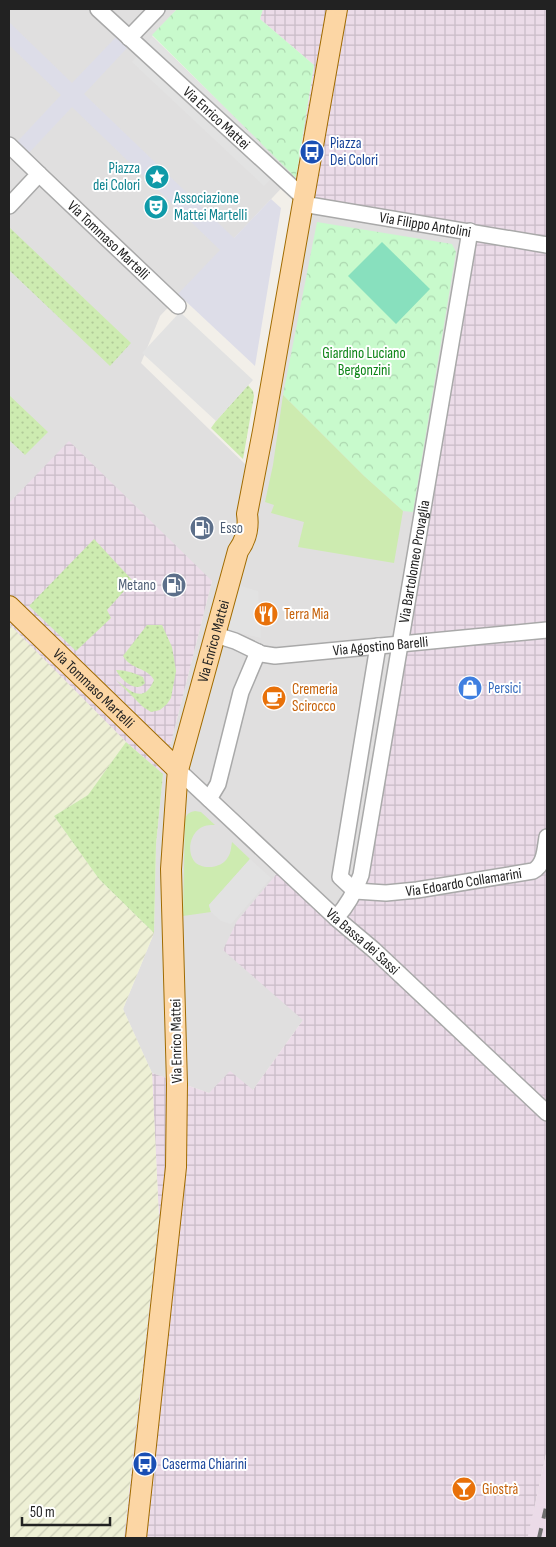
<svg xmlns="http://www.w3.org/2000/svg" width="556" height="1547" font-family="'Sofia Sans Condensed',sans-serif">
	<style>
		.residential { fill: #e0dfdf }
		.industrial { fill: url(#industrial-grid) }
		.railway { fill: #ebdbe8 }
		.farmland { fill: url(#farmland-furrows) }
		.grass { fill: url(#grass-dots) }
		.park { fill: url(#park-crowns) }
		.garden { fill: #cdebb0 }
		.pitch { fill: #88e0be }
		.parking { fill: #e2e2e2 }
		.plaza { fill: #dddde8 }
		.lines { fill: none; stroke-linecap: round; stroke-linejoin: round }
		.minor-casing { stroke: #a9a9a9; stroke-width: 18 }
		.major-casing { stroke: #a06b00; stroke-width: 22 }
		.minor { stroke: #fff; stroke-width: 15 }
		.major { stroke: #fcd6a4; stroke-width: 20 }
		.rail { stroke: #707070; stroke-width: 4; stroke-dasharray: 10 10; stroke-linecap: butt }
		.labels { text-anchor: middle; stroke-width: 4; stroke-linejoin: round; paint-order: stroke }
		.street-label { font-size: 15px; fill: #222; stroke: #fff }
		.transit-label { font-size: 15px; fill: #164399; stroke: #fff; text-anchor: start }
		.culture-label { font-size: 15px; fill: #0d838f; stroke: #fff; text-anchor: end }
		.park-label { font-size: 15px; fill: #0c8416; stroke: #fff }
		.service-label { font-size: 15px; fill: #4e5e75; stroke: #fff; text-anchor: start }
		.food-label { font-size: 15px; fill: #c56008; stroke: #fff; text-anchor: start }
		.shop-label { font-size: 15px; fill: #366cbe; stroke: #fff; text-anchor: start }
	</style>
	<defs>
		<pattern id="industrial-grid" width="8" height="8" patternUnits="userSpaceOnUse" patternTransform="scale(1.25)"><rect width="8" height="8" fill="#ebdbe8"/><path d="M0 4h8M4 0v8" fill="none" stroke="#c9bcc7"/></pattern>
		<pattern id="farmland-furrows" width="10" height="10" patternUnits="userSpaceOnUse" patternTransform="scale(1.25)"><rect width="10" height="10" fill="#eef0d5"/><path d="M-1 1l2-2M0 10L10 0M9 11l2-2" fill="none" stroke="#ccceb7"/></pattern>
		<pattern id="grass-dots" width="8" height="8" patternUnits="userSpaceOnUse" patternTransform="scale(1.25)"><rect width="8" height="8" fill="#cdebb0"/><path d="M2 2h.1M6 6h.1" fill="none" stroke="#b0c997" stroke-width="1.8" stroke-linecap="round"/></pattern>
		<pattern id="park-crowns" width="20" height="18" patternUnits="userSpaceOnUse" patternTransform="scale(1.25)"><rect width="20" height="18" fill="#c8facc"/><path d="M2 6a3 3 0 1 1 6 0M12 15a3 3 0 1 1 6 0" fill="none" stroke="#acd6af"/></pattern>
	</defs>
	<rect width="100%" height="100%" fill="#f2efe9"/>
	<!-- residential -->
	<path class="residential" d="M 9,9 L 177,9 L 152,36 L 294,175 L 160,316 L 141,363 L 246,465 L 258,441 L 302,206 L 467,231 L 352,902 L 303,1020 L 253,1090 L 209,1093 L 152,1073 L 123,1009 L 154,933 L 156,844 L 163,774 L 212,581 L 9,503 Z"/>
	<!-- industrial -->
	<path class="industrial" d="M 263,9 L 547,9 L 547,1449 L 528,1538 L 124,1538 L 159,1218 L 152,1073 L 209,1093 L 230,1071 L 253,1090 L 303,1020 L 223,950 L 237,921 L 280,870 L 329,915 L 352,902 L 466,232 L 302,206 L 296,178 L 314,65 L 260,19 Z
		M 69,441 L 212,581 L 163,774 L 126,742 L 9,624 L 9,503 Z"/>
	<!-- railway -->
	<path class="railway" d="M 547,1450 L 547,1538 L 528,1538 L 528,1536 Z"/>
	<!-- farmland -->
	<path class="farmland" d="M 9,624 L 126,742 L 88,795 L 54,816 L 99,879 L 154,933 L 123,1009 L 152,1073 L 159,1218 L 124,1538 L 9,1538 Z"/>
	<!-- grass -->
	<path class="grass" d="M 9,227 L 131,343 L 110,366 L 9,270 Z
		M 248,385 L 253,391 L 254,396 L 243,459 L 211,428 L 216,421 Z
		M 9,395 L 48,432 L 25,455 L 9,440 Z
		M 94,539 L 133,581 L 107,610 L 111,618 L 76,651 L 29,606 Z
		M 147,625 L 162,625 L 172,647 L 176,671 L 171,698 L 167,704 L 160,710 L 151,712 L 143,707 L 116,680 C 131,692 144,704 154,680 C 147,667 131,670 123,656 Z
		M 116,670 C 126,670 134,673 143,677 L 145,683 C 136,694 120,679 116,670 Z
		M 126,742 L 163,774 L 156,844 L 154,933 L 99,879 L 54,816 L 88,795 Z"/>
	<!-- park -->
	<path class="park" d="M 177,9 L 263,9 L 260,19 L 314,65 L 296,178 L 152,35 Z
		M 317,222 L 452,244 L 456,252 L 413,512 L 403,511 L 364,476 L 283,395 Z"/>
	<!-- garden -->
	<path class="garden" d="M 283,395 L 364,476 L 403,511 L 394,563 L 298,547 L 304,522 L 271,513 L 274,505 L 265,502 L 273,465 Z
		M 195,811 L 201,812 L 215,825 C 209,825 204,825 199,829 C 190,836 187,851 194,861 C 202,871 223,868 228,857 C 231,853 231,847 232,842 L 250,859 L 209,905 L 211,912 L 183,916 L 185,819 C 187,814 189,812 195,811 Z"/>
	<!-- pitch -->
	<path class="pitch" d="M 382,242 L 430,289 L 396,324 L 348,276 Z"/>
	<!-- parking -->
	<path class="parking" d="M 152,37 L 261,143 L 256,148 L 147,43 Z
		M 139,54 L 271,179 L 264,186 L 132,62 Z
		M 180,312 L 253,380 L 216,421 L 142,353 Z
		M 234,584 L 258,591 L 261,638 L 223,629 Z
		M 250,859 L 271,878 L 231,924 L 221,921 L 211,912 L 209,905 Z"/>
	<!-- plaza -->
	<path class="plaza" d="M 9,22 L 72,83 L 117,36 L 128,47 L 84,94 L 234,238 L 271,199 L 281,208 L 255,366 L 178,294 L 220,250 L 72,107 L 27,155 L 16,143 L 61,95 L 9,45 Z"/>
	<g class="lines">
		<defs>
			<g id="minor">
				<path id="s1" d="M 98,9 L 304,198"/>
				<path d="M 129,38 L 157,9"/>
				<path d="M 9,145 L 39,174 L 9,206"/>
				<path id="s2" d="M 39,174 L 178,306"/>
				<path id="s3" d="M 303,204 L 547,245"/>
				<path id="s4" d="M 216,635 L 235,641 L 262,654 L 275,656 L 547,630"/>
				<path id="s5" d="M 378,646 L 340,877 L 355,891 L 386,893 L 417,890 L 533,871 C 545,865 545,848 547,837"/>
				<path id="s6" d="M 178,770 L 336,918 L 374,950 L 547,1113"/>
				<path d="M 209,799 L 218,784 L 241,692 L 258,652"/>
				<path id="s7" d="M 336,918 C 348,905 355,892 361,875 L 470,231"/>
			</g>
			<g id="major">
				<path id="s8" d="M 9,606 L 178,770"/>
				<path id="s9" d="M 136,1538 L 176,1167 L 177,1084 L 171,869 L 177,781 L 178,770 L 238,551 C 246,540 249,527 247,514 L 263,431 L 337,9"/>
			</g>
		</defs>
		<!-- minor casing -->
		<use href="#minor" class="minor-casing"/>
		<!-- major casing -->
		<use href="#major" class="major-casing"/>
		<!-- minor -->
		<use href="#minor" class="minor"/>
		<!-- major -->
		<use href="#major" class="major"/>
		<!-- rail -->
		<path class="rail" d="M 539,1538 L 547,1503"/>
	</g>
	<!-- icons -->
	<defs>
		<symbol id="bus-disc" viewBox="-11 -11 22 22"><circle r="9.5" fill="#1a4fb4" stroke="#fff"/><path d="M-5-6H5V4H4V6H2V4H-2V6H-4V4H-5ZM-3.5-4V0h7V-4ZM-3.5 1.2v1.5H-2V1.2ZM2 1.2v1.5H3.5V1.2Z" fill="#fff"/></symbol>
		<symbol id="sight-disc" viewBox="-11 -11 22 22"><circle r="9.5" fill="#0f9aa8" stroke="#fff"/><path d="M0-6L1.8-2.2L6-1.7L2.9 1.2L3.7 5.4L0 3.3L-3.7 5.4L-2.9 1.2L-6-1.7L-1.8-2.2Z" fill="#fff"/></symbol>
		<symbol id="theatre-disc" viewBox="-11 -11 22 22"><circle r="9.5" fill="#0f9aa8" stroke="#fff"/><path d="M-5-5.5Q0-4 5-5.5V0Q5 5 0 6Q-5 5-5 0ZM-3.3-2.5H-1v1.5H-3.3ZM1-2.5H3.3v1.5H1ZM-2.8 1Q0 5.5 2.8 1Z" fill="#fff"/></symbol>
		<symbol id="fuel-disc" viewBox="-11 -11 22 22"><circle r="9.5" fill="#5c6f8a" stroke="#fff"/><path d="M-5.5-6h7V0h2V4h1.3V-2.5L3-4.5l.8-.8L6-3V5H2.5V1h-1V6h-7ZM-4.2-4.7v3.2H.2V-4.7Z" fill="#fff"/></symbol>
		<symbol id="restaurant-disc" viewBox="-11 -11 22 22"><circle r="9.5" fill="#e8710a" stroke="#fff"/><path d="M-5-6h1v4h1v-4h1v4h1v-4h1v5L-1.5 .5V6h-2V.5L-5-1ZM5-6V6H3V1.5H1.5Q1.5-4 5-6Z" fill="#fff"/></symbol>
		<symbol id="shop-disc" viewBox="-11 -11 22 22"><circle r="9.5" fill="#3f7fe0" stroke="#fff"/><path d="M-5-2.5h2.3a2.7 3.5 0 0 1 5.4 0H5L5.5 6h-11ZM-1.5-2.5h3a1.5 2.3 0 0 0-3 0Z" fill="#fff"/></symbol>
		<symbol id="cafe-disc" viewBox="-11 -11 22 22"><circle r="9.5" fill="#e8710a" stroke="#fff"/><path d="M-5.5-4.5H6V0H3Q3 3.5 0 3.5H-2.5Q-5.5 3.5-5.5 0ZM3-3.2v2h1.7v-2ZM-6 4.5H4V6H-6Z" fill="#fff"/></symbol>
		<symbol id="bar-disc" viewBox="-11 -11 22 22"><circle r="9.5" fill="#e8710a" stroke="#fff"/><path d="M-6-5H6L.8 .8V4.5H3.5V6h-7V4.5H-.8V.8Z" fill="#fff"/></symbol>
	</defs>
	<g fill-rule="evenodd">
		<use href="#bus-disc" x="298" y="138" width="28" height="28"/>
		<use href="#sight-disc" x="143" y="163" width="28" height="28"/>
		<use href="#theatre-disc" x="142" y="193" width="28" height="28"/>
		<use href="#fuel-disc" x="188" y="514" width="28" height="28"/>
		<use href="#fuel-disc" x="160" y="571" width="28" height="28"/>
		<use href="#restaurant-disc" x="252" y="600" width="28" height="28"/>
		<use href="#shop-disc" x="456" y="674" width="28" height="28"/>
		<use href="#cafe-disc" x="260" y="684" width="28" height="28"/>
		<use href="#bus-disc" x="131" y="1450" width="28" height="28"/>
		<use href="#bar-disc" x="450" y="1475" width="28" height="28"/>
	</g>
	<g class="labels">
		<!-- street labels -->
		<g class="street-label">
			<text dy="5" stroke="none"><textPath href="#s1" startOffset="161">Via Enrico Mattei</textPath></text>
			<text dy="5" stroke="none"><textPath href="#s3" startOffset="124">Via Filippo Antolini</textPath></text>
			<text dy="5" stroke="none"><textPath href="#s2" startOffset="96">Via Tommaso Martelli</textPath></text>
			<text dy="5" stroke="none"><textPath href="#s7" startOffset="368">Via Bartolomeo Provaglia</textPath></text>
			<text dy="5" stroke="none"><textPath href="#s9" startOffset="904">Via Enrico Mattei</textPath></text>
			<text dy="5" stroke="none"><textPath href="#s4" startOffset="169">Via Agostino Barelli</textPath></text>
			<text dy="5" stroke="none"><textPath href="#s8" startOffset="118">Via Tommaso Martelli</textPath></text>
			<text dy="5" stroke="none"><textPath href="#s5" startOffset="364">Via Edoardo Collamarini</textPath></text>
			<text dy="5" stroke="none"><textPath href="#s6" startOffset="252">Via Bassa dei Sassi</textPath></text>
			<text transform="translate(176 1041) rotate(-91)" y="5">Via Enrico Mattei</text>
		</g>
		<!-- transit labels -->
		<g class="transit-label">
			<text x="330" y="148">Piazza<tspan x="330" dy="17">Dei Colori</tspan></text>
			<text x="162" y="1469">Caserma Chiarini</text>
		</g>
		<!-- culture labels -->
		<g class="culture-label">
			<text x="140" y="173">Piazza<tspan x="140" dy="17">dei Colori</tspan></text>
			<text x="174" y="203" text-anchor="start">Associazione<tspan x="174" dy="17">Mattei Martelli</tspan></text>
		</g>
		<!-- park labels -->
		<g class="park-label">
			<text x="364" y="358">Giardino Luciano<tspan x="364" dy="17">Bergonzini</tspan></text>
		</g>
		<!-- service labels -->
		<g class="service-label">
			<text x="220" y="533">Esso</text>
			<text x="156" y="590" text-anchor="end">Metano</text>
		</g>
		<!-- food labels -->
		<g class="food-label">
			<text x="284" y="619">Terra Mia</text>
			<text x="292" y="694">Cremeria<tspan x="292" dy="17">Scirocco</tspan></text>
			<text x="482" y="1494">Giostrà</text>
		</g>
		<!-- shop labels -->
		<g class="shop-label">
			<text x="488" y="693">Persici</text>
		</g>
	</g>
	<!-- border -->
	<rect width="556" height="1547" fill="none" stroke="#222222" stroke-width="20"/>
	<!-- scale -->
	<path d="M22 1517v8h88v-8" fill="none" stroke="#222222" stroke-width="2.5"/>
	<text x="30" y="1517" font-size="15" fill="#222222" stroke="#ffffff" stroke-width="4" paint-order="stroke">50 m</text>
</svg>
